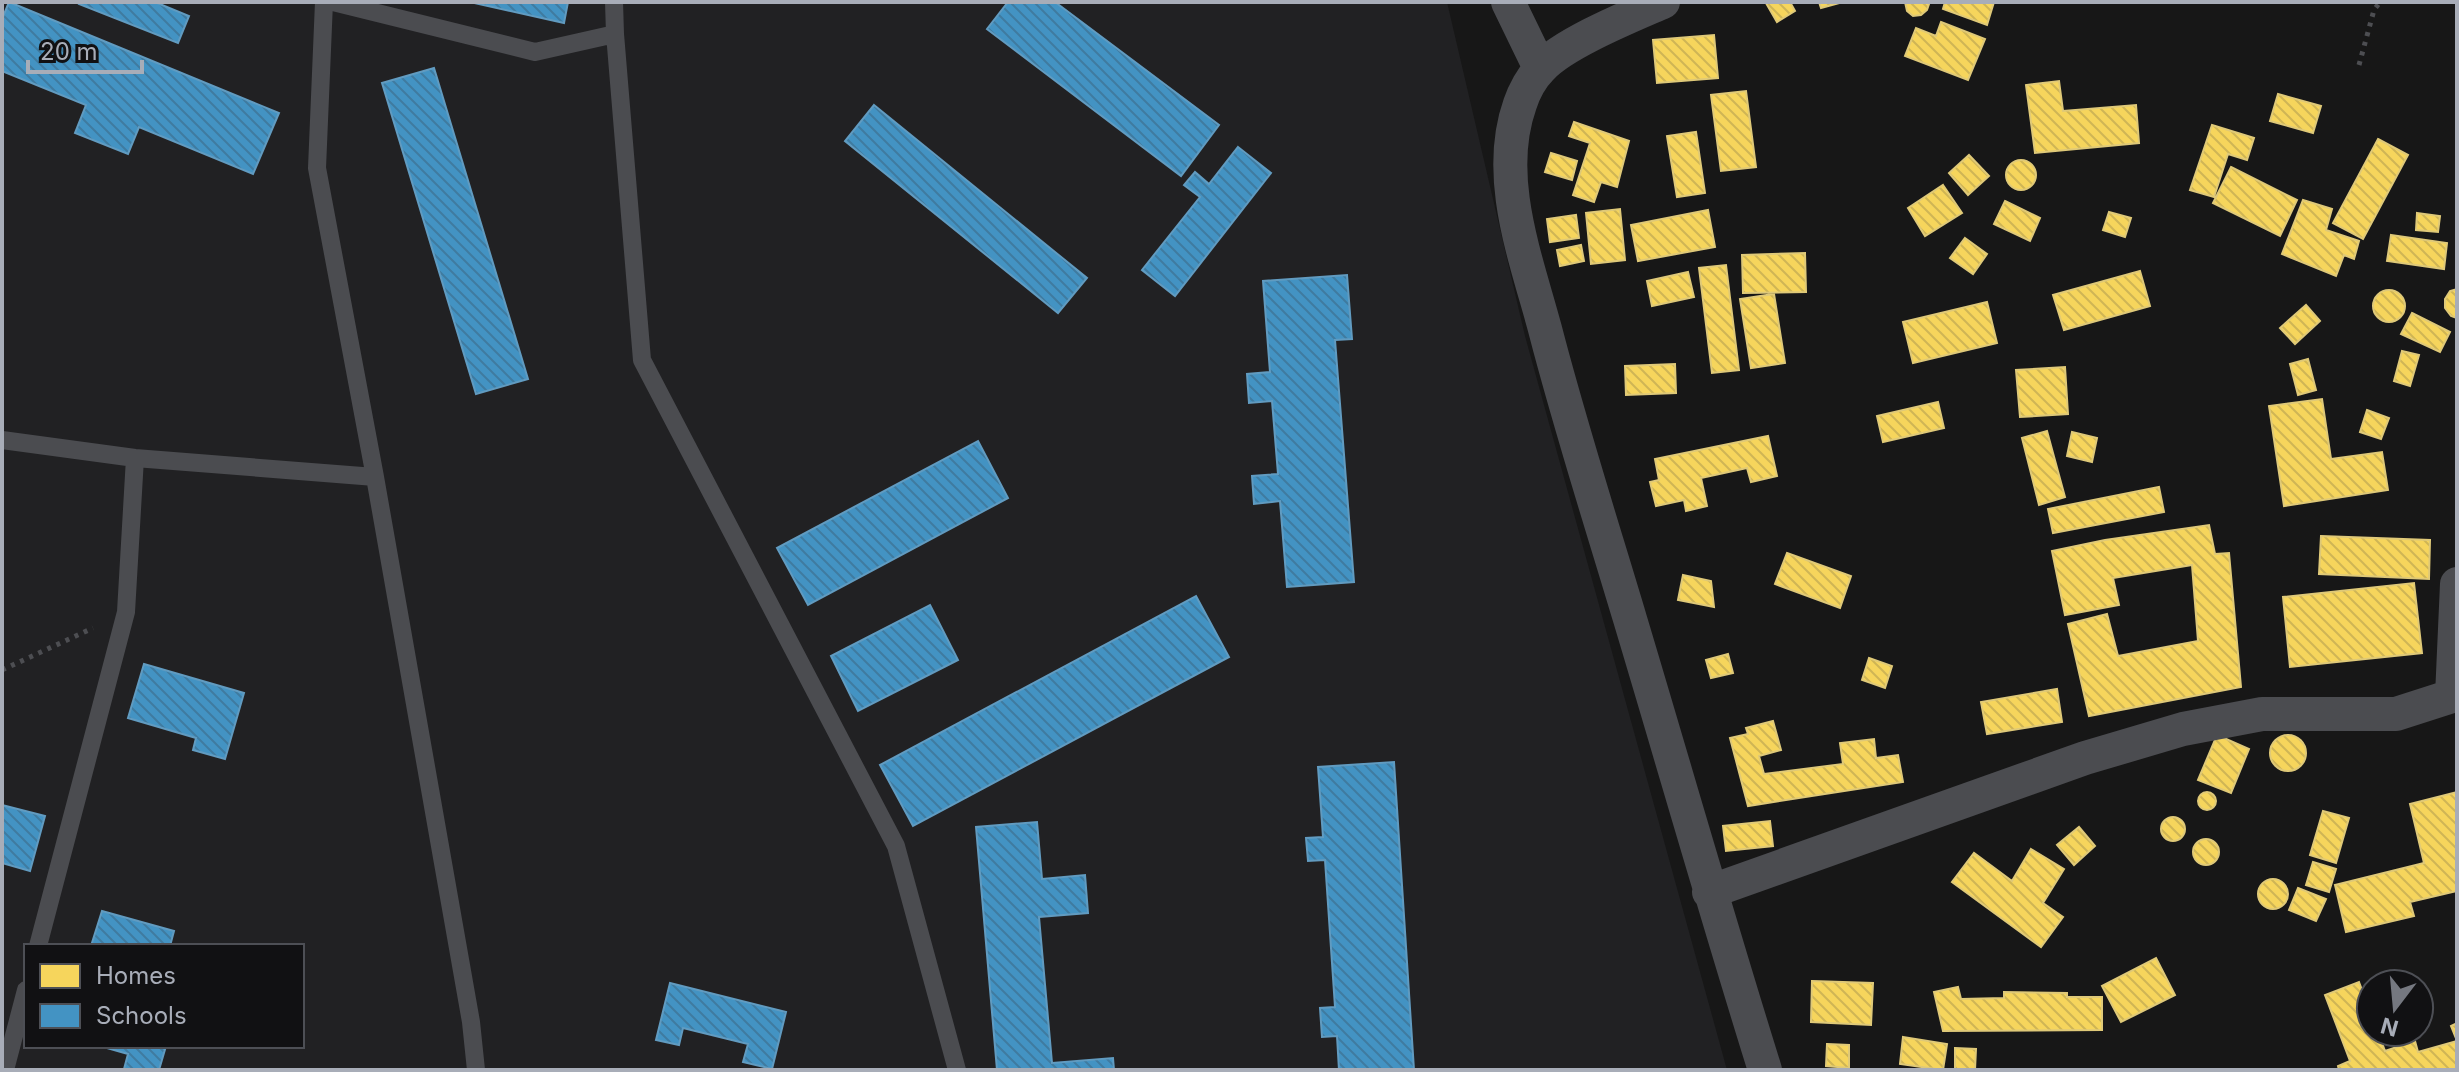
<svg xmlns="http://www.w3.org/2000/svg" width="2459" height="1072" font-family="Inter,sans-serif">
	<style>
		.built { fill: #212123; fill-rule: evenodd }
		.homes { fill: url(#homes-back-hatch); stroke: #dfc978; stroke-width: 2 }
		.schools { fill: url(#schools-back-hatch); stroke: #619bc0; stroke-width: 2 }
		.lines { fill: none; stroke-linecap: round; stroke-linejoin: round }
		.path { stroke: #4d4e52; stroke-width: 5; stroke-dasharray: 4 6; stroke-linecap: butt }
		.lane { stroke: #4b4c50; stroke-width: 18 }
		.street { stroke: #4b4c50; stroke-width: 34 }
	</style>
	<defs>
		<pattern id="homes-back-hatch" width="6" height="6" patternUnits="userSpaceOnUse" patternTransform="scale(2)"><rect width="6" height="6" fill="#f6d55c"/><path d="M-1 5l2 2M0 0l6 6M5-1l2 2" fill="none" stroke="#cfb555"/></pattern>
		<pattern id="schools-back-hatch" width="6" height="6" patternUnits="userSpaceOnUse" patternTransform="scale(2)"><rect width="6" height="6" fill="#4393c3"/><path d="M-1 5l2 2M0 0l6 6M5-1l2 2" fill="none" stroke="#3f7ba0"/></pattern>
	</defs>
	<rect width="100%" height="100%" fill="#171717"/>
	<!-- built -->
	<path class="built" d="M 2,2 L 1447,2 L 1525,336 L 1727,1070 L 2,1070 ZM 26,946 L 302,946 L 302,1046 L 26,1046 Z"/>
	<!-- homes -->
	<path class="homes" d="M 1769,2 L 1790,2 L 1795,11 L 1777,22 L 1766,3 Z
		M 1819,2 L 1843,2 L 1821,8 Z
		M 1905,2 L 1928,2 L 1929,4 L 1927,10 L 1921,15 L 1913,16 L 1907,11 Z
		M 1945,2 L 1994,2 L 1987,25 L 1943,9 Z
		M 1941,22 L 1985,39 L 1968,80 L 1905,56 L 1916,28 L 1936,36 Z
		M 1714,35 L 1718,78 L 1657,83 L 1653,40 Z
		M 2059,81 L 2063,111 L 2136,105 L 2139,143 L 2035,153 L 2026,85 Z
		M 1746,91 L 1756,167 L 1721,171 L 1711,95 Z
		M 2278,94 L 2321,106 L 2313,133 L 2270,121 Z
		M 1574,122 L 1629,141 L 1617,187 L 1601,182 L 1594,202 L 1573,195 L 1590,143 L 1569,136 Z
		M 2212,125 L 2254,138 L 2247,160 L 2228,154 L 2214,197 L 2190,190 Z
		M 1696,132 L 1705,193 L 1677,197 L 1667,136 Z
		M 2378,139 L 2408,155 L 2363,239 L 2333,223 Z
		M 1551,153 L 1577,161 L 1572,180 L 1545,172 Z
		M 1969,155 L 1989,176 L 1968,195 L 1949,173 Z
		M2006 175a15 15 0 1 1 30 0a15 15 0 1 1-30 0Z
		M 2231,167 L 2297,200 L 2280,236 L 2213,203 Z
		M 1943,185 L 1962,213 L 1925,236 L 1908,208 Z
		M 2303,200 L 2332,209 L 2326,230 L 2359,241 L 2354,259 L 2344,255 L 2336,276 L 2282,254 Z
		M 2005,201 L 2040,218 L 2030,241 L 1994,224 Z
		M 1620,209 L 1625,260 L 1591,264 L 1586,213 Z
		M 1708,210 L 1715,247 L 1638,261 L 1631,225 Z
		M 2109,212 L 2131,218 L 2125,237 L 2103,230 Z
		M 2417,213 L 2440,216 L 2438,232 L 2416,230 Z
		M 1576,215 L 1579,238 L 1550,242 L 1547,219 Z
		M 2391,235 L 2447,243 L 2444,269 L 2387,261 Z
		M 1965,238 L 1987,254 L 1973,274 L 1950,258 Z
		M 1581,245 L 1584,261 L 1560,266 L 1557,250 Z
		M 1805,253 L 1806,292 L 1743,293 L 1742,255 Z
		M 1726,265 L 1739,370 L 1712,373 L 1699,268 Z
		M 2140,271 L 2150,306 L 2064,330 L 2053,295 Z
		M 1688,272 L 1694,297 L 1652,306 L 1647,281 Z
		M 2457,289 L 2457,318 L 2451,316 L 2445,308 L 2445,299 L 2450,291 Z
		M2373 306a16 16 0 1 1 32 0a16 16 0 1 1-32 0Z
		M 1774,294 L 1785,363 L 1751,368 L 1740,299 Z
		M 1987,302 L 1997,343 L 1913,363 L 1903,322 Z
		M 2306,305 L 2320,321 L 2295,344 L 2280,328 Z
		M 2412,313 L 2450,332 L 2440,352 L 2401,334 Z
		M 2402,351 L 2419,355 L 2410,386 L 2394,381 Z
		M 2308,359 L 2316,390 L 2298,395 L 2290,364 Z
		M 1675,364 L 1676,393 L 1626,395 L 1625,366 Z
		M 2065,367 L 2068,414 L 2020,417 L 2016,370 Z
		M 2322,399 L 2331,459 L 2382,452 L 2388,490 L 2284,506 L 2269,406 Z
		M 1938,402 L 1944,428 L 1883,442 L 1877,416 Z
		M 2367,410 L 2389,418 L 2381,439 L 2360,432 Z
		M 2047,431 L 2065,497 L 2039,505 L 2022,438 Z
		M 2072,432 L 2097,438 L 2092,462 L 2067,456 Z
		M 1768,436 L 1777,476 L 1751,482 L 1747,468 L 1701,478 L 1707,506 L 1686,511 L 1684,500 L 1656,506 L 1650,482 L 1659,480 L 1655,459 Z
		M 2159,487 L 2164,512 L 2053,533 L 2048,509 Z
		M 2209,525 L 2215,554 L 2229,553 L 2241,687 L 2089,716 L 2068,624 L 2107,614 L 2118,656 L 2198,641 L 2192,565 L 2113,578 L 2119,605 L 2065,615 L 2052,551 L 2105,540 Z
		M 2321,536 L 2430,540 L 2429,579 L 2319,574 Z
		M 1787,553 L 1851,576 L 1840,608 L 1775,584 Z
		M 1683,575 L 1711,581 L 1714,607 L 1678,600 Z
		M 2414,583 L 2422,653 L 2290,667 L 2283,597 Z
		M 1728,654 L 1733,673 L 1711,678 L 1706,660 Z
		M 1869,658 L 1892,666 L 1885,688 L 1862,680 Z
		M 2057,689 L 2062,722 L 1987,734 L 1981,702 Z
		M 1773,721 L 1781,750 L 1759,756 L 1764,774 L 1843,764 L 1840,743 L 1874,739 L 1876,758 L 1898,755 L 1903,782 L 1748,806 L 1730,738 L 1748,734 L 1746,728 Z
		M2270 753a18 18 0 1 1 36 0a18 18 0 1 1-36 0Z
		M 2217,735 L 2249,749 L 2231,793 L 2198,780 Z
		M 2457,792 L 2457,891 L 2410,902 L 2414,916 L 2346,932 L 2335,885 L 2424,863 L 2410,804 Z
		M2198 801a9 9 0 1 1 18 0a9 9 0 1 1-18 0Z
		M 2323,811 L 2349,818 L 2336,863 L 2310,855 Z
		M2161 829a12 12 0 1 1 24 0a12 12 0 1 1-24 0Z
		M 1770,821 L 1773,846 L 1726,851 L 1723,826 Z
		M 2079,827 L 2095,846 L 2074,865 L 2057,845 Z
		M2193 852a13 13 0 1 1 26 0a13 13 0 1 1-26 0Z
		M 2031,849 L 2064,869 L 2043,903 L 2063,917 L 2041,947 L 1952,882 L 1974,853 L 2012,881 Z
		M 2313,862 L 2336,869 L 2329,892 L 2306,885 Z
		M2258 894a15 15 0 1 1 30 0a15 15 0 1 1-30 0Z
		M 2298,888 L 2326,899 L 2316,921 L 2289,910 Z
		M 2156,958 L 2175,995 L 2121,1022 L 2102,986 Z
		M 1812,981 L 1873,983 L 1871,1025 L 1811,1022 Z
		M 2359,982 L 2371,1014 L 2371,1032 L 2378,1032 L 2385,1051 L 2415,1041 L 2418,1052 L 2457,1041 L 2451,1026 L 2457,1023 L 2457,1070 L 2339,1070 L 2338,1066 L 2350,1061 L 2325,995 Z
		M 1958,987 L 1961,999 L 2004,998 L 2004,992 L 2067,993 L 2067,997 L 2102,997 L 2102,1030 L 1943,1031 L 1934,992 Z
		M 1903,1037 L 1947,1044 L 1943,1070 L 1900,1064 Z
		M 1827,1044 L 1849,1045 L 1849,1068 L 1826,1066 Z
		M 1955,1048 L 1976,1049 L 1975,1070 L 1955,1070 Z"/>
	<!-- schools -->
	<path class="schools" d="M 9,2 L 279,113 L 253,174 L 139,127 L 128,154 L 75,133 L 86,105 L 2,71 L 2,19 Z
		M 80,2 L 155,2 L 189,16 L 178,43 L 79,4 Z
		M 470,2 L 568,2 L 564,23 Z
		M 1008,2 L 1055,2 L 1219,125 L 1181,176 L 987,29 Z
		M 434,68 L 528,379 L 476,394 L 382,83 Z
		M 874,105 L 1087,278 L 1058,313 L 845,141 Z
		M 1238,147 L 1271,173 L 1175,296 L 1142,270 L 1200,197 L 1184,185 L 1195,172 L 1209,184 Z
		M 1347,275 L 1352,339 L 1335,340 L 1354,582 L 1287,587 L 1280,501 L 1254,504 L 1252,476 L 1278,474 L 1272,401 L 1249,403 L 1247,374 L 1270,372 L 1263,281 Z
		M 978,441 L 1008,498 L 808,605 L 777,548 Z
		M 1196,596 L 1229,657 L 913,826 L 880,765 Z
		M 930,605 L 958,660 L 858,711 L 831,656 Z
		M 144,664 L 244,693 L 225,759 L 193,750 L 196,738 L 128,718 Z
		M 1394,762 L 1414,1070 L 1339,1070 L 1337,1036 L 1322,1037 L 1320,1008 L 1335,1007 L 1325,860 L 1308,861 L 1306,838 L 1323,837 L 1318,767 Z
		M 2,805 L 45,816 L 30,871 L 2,863 Z
		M 1037,822 L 1042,879 L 1085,875 L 1088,913 L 1039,917 L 1052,1063 L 1113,1058 L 1114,1070 L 997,1070 L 976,827 Z
		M 102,911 L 174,931 L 170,946 L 91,946 Z
		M 670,983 L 786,1012 L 772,1069 L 743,1062 L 748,1044 L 683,1028 L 679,1045 L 656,1040 Z
		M 100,1046 L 166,1046 L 159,1070 L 124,1069 L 128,1054 Z"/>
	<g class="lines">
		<!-- path -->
		<path class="path" d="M 2359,65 L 2374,10 L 2380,2
			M 2,670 L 93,628"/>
		<!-- lane -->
		<path class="lane" d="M 324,2 L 317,168 L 375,477 L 471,1022 L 476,1070
			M 333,2 L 535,52 L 615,34
			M 614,2 L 615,34 L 642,360 L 896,846 L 957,1070
			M 2,440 L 135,458 L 375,477
			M 38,946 L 126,612 L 135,458
			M 5,1070 L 26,990"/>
		<!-- street -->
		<path class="street" d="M 1508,2 L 1540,68
			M 1663,2 C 1631,16 1564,43 1541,68 C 1532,77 1524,92 1520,104 C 1494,177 1526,258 1545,329 C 1570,426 1601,522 1630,619 C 1675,769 1718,920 1765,1070
			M 2452,696 L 2457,584
			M 1709,892 L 2085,758 L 2183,729 L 2262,714 L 2396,714 L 2452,696 L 2457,696"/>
	</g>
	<!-- border -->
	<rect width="2459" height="1072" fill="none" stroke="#a8adb8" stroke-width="8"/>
	<!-- legend -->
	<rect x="24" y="944" width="280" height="104" fill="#111113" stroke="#4d4f55" stroke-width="2"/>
	<rect x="40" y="964" width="40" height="24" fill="#f6d55c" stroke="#4d4f55" stroke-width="2"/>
	<text x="96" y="984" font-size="24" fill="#a8adb8">Homes</text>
	<rect x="40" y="1004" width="40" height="24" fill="#4393c3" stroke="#4d4f55" stroke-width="2"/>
	<text x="96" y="1024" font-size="24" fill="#a8adb8">Schools</text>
	<!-- north arrow -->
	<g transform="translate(2395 1008) rotate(196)"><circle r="38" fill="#111113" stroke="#4d4f55" stroke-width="2"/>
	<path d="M0-6L14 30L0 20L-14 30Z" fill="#757880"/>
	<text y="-12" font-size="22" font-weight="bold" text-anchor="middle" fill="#a8adb8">N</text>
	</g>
	<!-- scale -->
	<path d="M28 60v12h114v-12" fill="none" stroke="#a8adb8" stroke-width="4"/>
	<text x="40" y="60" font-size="24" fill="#a8adb8" stroke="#111113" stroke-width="6" paint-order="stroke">20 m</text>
</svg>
